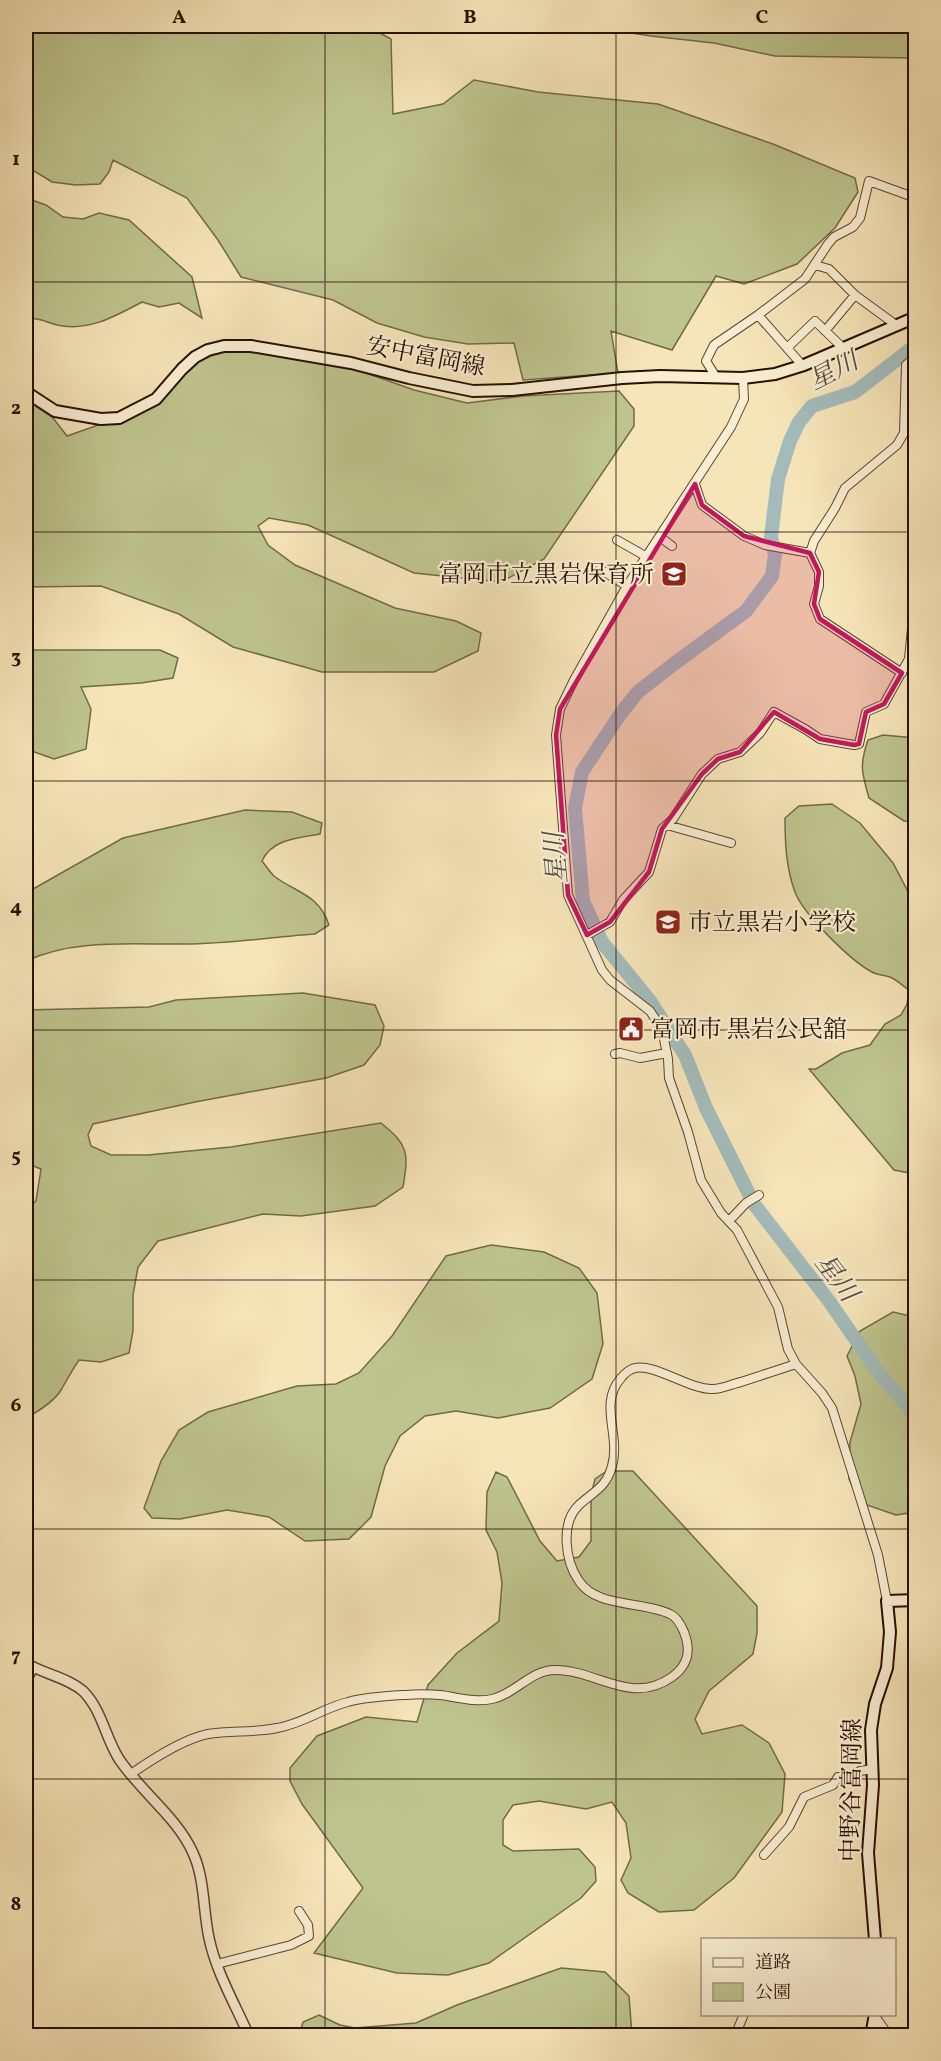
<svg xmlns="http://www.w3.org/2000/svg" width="941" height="2061" font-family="Vollkorn,'Noto Serif JP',serif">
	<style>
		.green { fill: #bec48e; stroke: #726a47; stroke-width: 1.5 }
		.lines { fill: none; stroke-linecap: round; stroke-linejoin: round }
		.river { stroke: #a3bcbb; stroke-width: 14 }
		.minor-casing { stroke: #5b452e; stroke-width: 10 }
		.tertiary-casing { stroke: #5b452e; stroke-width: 12 }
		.secondary-casing { stroke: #271000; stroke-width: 14 }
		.minor { stroke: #f9eed2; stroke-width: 8 }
		.tertiary { stroke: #f9eed2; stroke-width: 9 }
		.secondary { stroke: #f9eed2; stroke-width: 10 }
		.marked { fill: #c2185b; fill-opacity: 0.2; stroke: #c2185b; stroke-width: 4.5; stroke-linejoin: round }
		.grid { fill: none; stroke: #271000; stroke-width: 1.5; stroke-opacity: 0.55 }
		.labels { text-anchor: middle; stroke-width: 4.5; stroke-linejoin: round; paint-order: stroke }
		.street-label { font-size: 24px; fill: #271000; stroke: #f9eed2 }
		.poi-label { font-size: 24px; fill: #271000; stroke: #f9eed2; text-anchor: start }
		.water-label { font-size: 26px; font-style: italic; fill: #524c41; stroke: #f9eed2 }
		.neatline { fill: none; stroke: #271000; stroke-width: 2 }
		.grid-label { font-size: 20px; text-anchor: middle; font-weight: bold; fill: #271000 }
	</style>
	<rect width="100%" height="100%" fill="#f6e5b9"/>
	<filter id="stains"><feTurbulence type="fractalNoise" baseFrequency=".00333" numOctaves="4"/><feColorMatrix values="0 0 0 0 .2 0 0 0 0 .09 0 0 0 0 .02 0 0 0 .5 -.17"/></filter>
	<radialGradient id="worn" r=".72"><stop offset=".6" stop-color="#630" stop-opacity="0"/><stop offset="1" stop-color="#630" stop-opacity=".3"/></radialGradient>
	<!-- green -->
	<path class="green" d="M 26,26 L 367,26 L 391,39 L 393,114 L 443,104 L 474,80 L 538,92 L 658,104 L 773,144 L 855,178 L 858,192 L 835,228 L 797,264 L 744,284 L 716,276 L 672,350 L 611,331 L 618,373 L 523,380 L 514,343 L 468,344 L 424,337 L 377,323 L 333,300 L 241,277 L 218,240 L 187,198 L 113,160 L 109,172 L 100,184 L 76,185 L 52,182 L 26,166 Z
		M 585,26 L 915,26 L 915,58 L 775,56 L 714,43 L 651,36 Z
		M 26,198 L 46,205 L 63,217 L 83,219 L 99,213 L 129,220 L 192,277 L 202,318 L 179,303 L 159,307 L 142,302 C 116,316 88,332 57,325 C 45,322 38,317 26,319 Z
		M 225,350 L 250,351 L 349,367 L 414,390 L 467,403 L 523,396 L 619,391 L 634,409 L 634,426 L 544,559 L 501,582 L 414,573 L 308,525 L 269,518 L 258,526 L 268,545 L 295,565 L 395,608 L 456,621 L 481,633 L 478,651 L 434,672 L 322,672 L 233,647 L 179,614 L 101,586 L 26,587 L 26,400 L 53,418 L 67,436 L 101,424 L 119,422 L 138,414 L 160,402 L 196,362 Z
		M 26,650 L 160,650 L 178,658 L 173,678 L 141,683 L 81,687 L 91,709 L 86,749 L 54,759 L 26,749 Z
		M 883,735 L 915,738 L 915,822 L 904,821 L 869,798 C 862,773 859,766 868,740 Z
		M 832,804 L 860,823 L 893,863 L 915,905 L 915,1174 L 894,1170 L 809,1069 L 816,1069 L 842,1053 L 870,1045 L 885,1024 L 901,1015 L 907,1004 L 909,990 C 903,986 897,980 890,977 C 884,975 877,975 872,972 C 851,961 803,914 795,892 C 786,868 785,843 785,818 L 799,806 Z
		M 245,810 L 292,812 L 322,823 L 320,834 C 298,838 272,839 262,861 C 266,866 270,872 274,876 C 296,893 319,894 329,925 L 315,934 C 272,937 228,944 185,944 C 132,945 76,938 26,961 L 26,893 L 123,838 Z
		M 303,993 L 375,1005 L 384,1026 L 380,1045 L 364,1065 L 326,1078 L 195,1102 L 93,1124 L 88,1135 L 91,1146 L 111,1155 L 148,1155 L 231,1147 L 381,1123 C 408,1145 409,1152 403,1187 L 375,1206 L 301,1216 L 263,1214 L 158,1241 L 138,1267 L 133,1295 L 133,1331 L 129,1353 L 101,1362 L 79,1360 C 72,1370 67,1380 61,1390 C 54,1402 37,1412 26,1418 L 26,1209 L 36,1201 L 41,1169 L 26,1163 L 26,1010 L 149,1007 L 176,1000 Z
		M 491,1245 L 544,1252 L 579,1268 L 597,1293 L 603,1344 L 592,1379 L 550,1408 L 498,1418 L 456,1411 L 425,1416 L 400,1436 L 385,1466 L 371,1517 L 349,1539 L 305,1541 L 269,1517 L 227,1510 L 180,1519 L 152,1518 L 144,1508 L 161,1461 L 179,1430 L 208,1412 L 297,1386 L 336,1384 L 359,1373 L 392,1336 L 446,1256 Z
		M 893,1312 L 915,1317 L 915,1512 L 896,1515 L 861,1503 L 849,1479 L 850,1442 L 861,1404 L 855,1376 L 847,1356 L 860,1331 Z
		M 607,1471 L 633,1471 L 757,1606 L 757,1633 L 753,1654 L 709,1691 L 695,1719 L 702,1734 L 742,1725 L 769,1743 L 785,1774 L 782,1812 L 734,1878 L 694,1910 L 659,1912 L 628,1893 L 621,1880 L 631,1858 L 626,1823 L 612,1802 L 586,1809 L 539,1801 L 513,1805 L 503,1820 L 503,1845 L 513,1851 L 579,1849 L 595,1867 L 596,1881 L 581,1898 L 489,1963 L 448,1975 L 397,1973 L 314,1953 L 363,1888 L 302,1804 L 290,1781 L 290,1768 L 317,1736 L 366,1717 L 417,1722 L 428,1685 L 457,1653 L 499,1621 L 502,1583 L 497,1552 L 486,1530 L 487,1492 L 496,1472 L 507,1477 L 540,1541 L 557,1561 L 579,1557 L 591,1541 L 591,1495 L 595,1479 Z
		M 561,1968 L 605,1972 L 629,1996 L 632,2035 L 299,2035 L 303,2022 L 319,2015 L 340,2025 L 355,2028 L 416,2023 L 457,2005 Z"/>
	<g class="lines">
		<!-- river -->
		<path class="river" d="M 916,345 L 855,392 L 812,406 L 799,422 L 790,441 L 778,479 L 771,537 L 775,555 L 772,576 L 746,611 L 671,666 L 638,692 L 621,713 L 582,772 L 575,808 L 583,901 L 602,942 L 650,1001 L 685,1055 L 706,1108 L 754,1204 L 829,1301 L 878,1372 L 916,1416"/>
		<defs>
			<path id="minor" d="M 815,265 L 829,269 L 855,295 L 896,325
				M 758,315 L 802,365
				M 825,331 L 855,295
				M 787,348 L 815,321 L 843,348
				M 716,377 L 706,361 L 714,345 L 758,315 L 805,279 L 828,244 L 834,237 L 853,227 L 860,218 L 869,181 L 916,198
				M 743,378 L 744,399 L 731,427 L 627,586 L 574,680 L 560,709 L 556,735 L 568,895 L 602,970 L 610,980 L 650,1011 L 662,1029 L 668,1059 L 669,1078 L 688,1132 L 701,1180 L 721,1213 L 737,1230 L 778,1307 L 788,1349 L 796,1364 L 822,1393 L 832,1408 L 878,1555 L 887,1601
				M 695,484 L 702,505 L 744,536 L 765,545 L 810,553
				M 660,537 L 672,546
				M 617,540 L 647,557
				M 600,569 L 627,586
				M 902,673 L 820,619 L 814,604 L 819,586 L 819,572 L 810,553 L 814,541 L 835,508 L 845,488 L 897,445 L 904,433 L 906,365 L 916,356
				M 667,825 L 731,843
				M 587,935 L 610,922 L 623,900 L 649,872 L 662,829 L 673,819 L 702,774 L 718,759 L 740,752 L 760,733 L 774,712 L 805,729 L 820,739 L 854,745 L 859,744 L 866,712 L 884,704 L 909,659 L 916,587
				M 615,1054 L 620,1053 L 640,1058 L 667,1053
				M 729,1221 L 746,1203 L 759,1195
				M 131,1774 C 151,1760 183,1739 208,1734 C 230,1730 254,1733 277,1728 C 302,1724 323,1708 348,1702 C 366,1697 387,1696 405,1695 C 417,1694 429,1694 440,1695 C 457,1697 475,1703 492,1699 C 515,1694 531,1670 555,1670 C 597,1670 631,1706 672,1677 C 689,1665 691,1650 684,1632 C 681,1625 677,1617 670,1614 C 644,1601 596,1608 579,1581 C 565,1561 560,1523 579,1505 C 594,1491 606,1488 612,1466 C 621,1435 598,1404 621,1378 C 624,1374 630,1369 635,1368 C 654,1363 690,1390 713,1389 C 722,1389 732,1384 741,1382 C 759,1376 778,1370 796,1364
				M 764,1855 L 789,1827 L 804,1797 L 833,1785 L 838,1777 L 849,1779 L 860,1771 L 873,1769
				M 217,1964 L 291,1945 L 309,1936 L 308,1925 L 299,1911
				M 875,2016 L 889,2036
				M 735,2036 L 744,2014"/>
			<path id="tertiary" d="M 26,1663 C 43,1674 67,1677 83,1691 C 102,1710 105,1737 119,1759 C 141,1792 177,1817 193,1853 C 205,1879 203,1911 209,1938 C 216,1972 235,2004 249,2036
				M 26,1680 L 33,1668"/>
			<path id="secondary" d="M 26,388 L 29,394 L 55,411 L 101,419 L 119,418 L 156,399 L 182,369 L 195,357 L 208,350 L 224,346 L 251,346 L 351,363 L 409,378 L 473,391 L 512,390 L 622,378 L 660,376 L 743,378 L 775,374 L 804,365 L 916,317
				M 875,1940 L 868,1853 L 873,1785 L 871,1730 L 875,1704 L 887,1668 L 890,1632 L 887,1601 L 916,1600
				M 871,2036 L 875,2014"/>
		</defs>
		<!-- minor casing -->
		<use href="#minor" class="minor-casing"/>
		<!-- tertiary casing -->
		<use href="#tertiary" class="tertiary-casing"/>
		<!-- secondary casing -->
		<use href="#secondary" class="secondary-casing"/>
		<!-- minor -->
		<use href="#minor" class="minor"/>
		<!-- tertiary -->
		<use href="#tertiary" class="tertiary"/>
		<!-- secondary -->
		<use href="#secondary" class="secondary"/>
	</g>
	<!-- marked area -->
	<path class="marked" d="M 695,484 L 702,505 L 744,536 L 810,553 L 819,572 L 814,604 L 820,619 L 902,673 L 884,704 L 866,712 L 859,744 L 854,745 L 820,739 L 774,712 L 740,752 L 718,759 L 702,774 L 662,829 L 649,872 L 610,922 L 587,935 L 568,895 L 556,735 L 560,709 Z"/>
	<!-- grid -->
	<path class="grid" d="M 325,26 L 325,2036M 616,26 L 616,2036M 26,282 L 916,282M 26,532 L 916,532M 26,781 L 916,781M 26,1030 L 916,1030M 26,1280 L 916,1280M 26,1529 L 916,1529M 26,1779 L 916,1779"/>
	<!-- icons -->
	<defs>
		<symbol id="school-square" viewBox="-11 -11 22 22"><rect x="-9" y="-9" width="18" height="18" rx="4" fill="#8f2418" stroke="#f9eed2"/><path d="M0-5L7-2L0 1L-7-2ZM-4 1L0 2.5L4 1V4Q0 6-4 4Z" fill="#fff"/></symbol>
		<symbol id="civic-square" viewBox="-11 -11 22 22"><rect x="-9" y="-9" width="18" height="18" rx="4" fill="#8f2418" stroke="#f9eed2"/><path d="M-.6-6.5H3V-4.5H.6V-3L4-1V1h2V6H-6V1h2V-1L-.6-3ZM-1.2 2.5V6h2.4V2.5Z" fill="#fff"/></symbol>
	</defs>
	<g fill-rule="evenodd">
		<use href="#school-square" x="659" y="559" width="30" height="30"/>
		<use href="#school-square" x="653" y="907" width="30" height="30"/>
		<use href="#civic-square" x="616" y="1014" width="30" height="30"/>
	</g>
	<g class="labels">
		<!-- street labels -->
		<g class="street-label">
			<text transform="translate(426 356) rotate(11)" y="8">安中富岡線</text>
			<text transform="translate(851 1790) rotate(-89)" y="8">中野谷富岡線</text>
		</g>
		<!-- poi labels -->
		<g class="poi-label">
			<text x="654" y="582" text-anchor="end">富岡市立黒岩保育所</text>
			<text x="688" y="930">市立黒岩小学校</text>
			<text x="650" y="1037">富岡市 黒岩公民舘</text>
		</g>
		<!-- water labels -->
		<g class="water-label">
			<text transform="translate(833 370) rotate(-27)" y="9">星川</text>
			<text transform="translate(555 858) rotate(-95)" y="9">星川</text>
			<text transform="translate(837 1277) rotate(53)" y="9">星川</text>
		</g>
	</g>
	<!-- margin -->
	<rect width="941" height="2061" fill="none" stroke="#f6e5b9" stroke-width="66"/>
	<!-- legend -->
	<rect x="701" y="1938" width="195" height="78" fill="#f9eed2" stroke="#a5957e" stroke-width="1.5"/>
	<rect x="713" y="1958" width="30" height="9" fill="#f9eed2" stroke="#a5957e" stroke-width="1.5"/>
	<text x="755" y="1968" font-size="18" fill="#271000">道路</text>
	<rect x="713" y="1983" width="30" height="18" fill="#bec48e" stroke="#a5957e" stroke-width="1.5"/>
	<text x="755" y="1998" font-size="18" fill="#271000">公園</text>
	<rect x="33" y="33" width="875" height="1995" class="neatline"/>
	<g class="grid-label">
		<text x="179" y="23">A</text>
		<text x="470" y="23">B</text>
		<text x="762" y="23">C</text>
		<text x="16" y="165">1</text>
		<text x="16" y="414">2</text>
		<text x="16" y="663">3</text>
		<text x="16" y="913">4</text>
		<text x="16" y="1162">5</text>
		<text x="16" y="1411">6</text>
		<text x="16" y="1661">7</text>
		<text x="16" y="1910">8</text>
	</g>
	<rect width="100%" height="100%" filter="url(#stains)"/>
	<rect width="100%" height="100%" fill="url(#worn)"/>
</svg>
